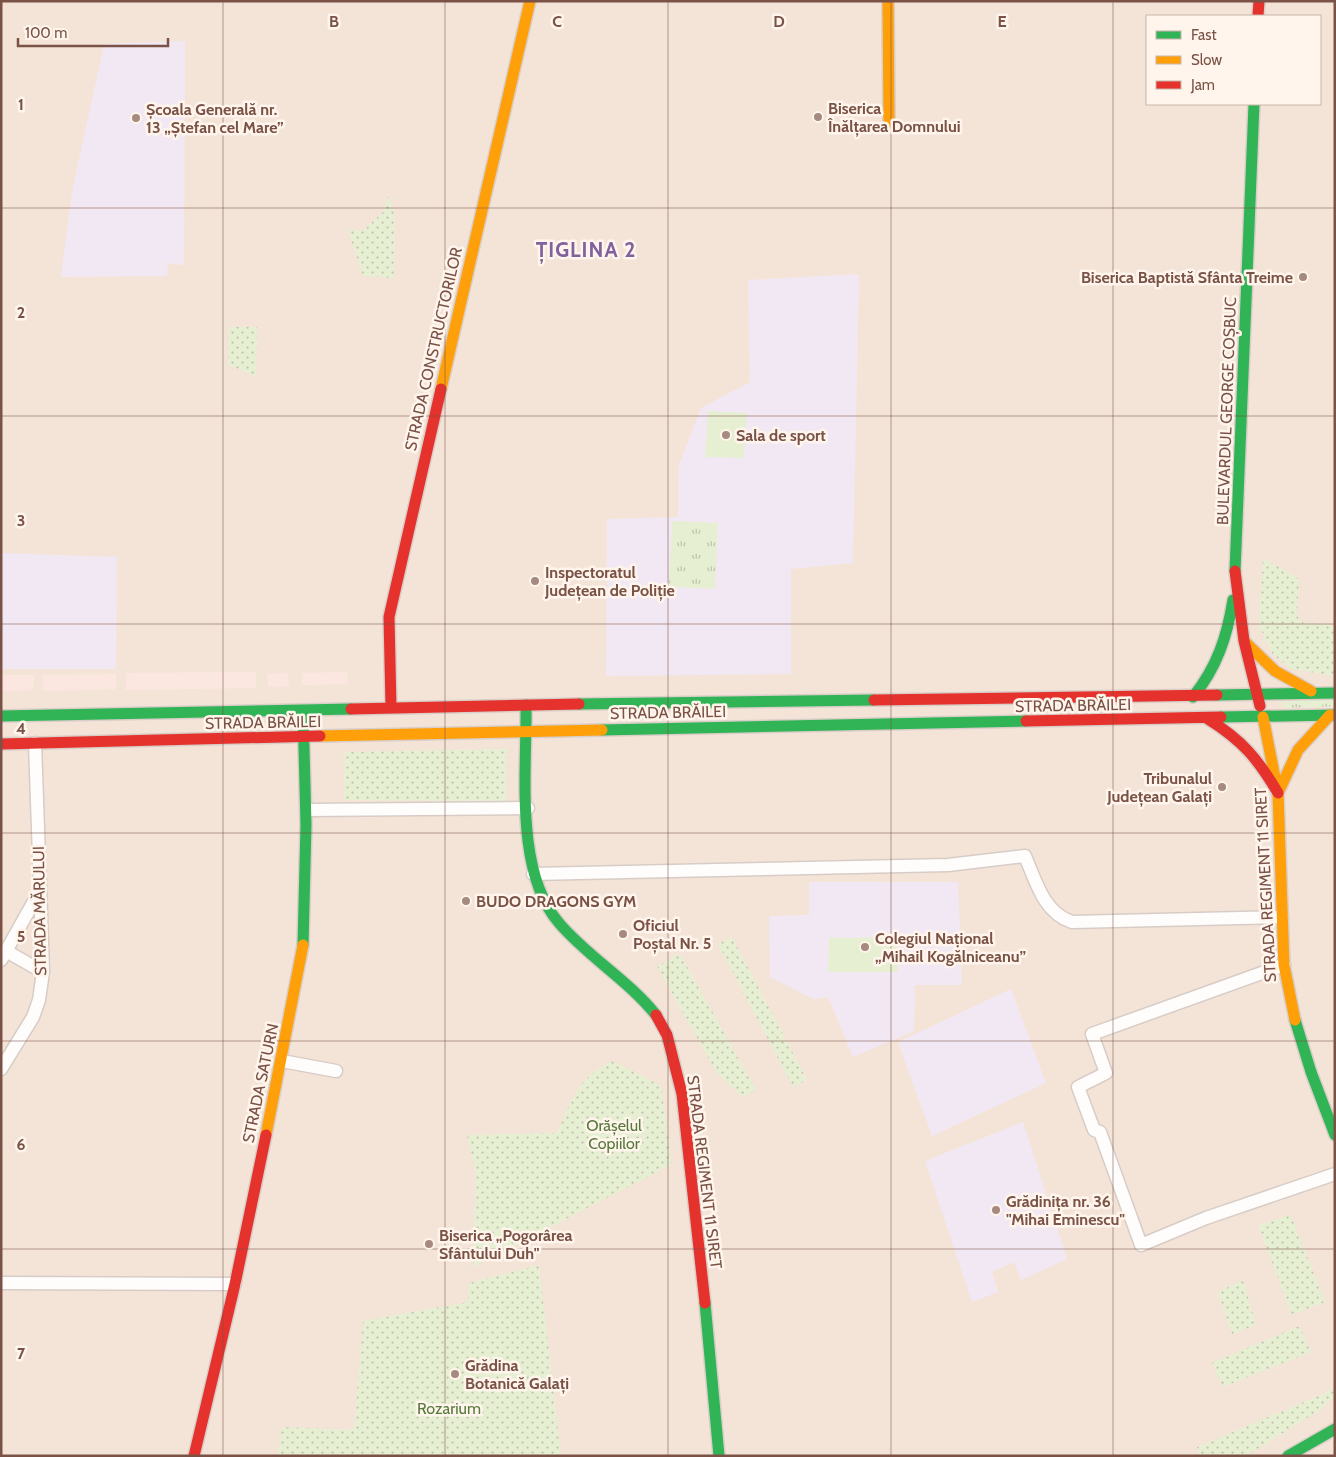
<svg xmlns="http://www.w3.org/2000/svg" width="1336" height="1457" font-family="Cabin,sans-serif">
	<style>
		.residential { fill: #f4e4d8; fill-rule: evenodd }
		.commercial { fill: #fce7e0 }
		.education { fill: #f2e8f3 }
		.grass { fill: url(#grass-tufts) }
		.park { fill: url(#park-dots) }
		.pitch { fill: #e7efd3 }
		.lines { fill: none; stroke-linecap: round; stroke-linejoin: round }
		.street-casing { stroke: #d7ccc6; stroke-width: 15 }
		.fast-casing { stroke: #d9cec8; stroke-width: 14 }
		.slow-casing { stroke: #d9cec8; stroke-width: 14 }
		.jam-casing { stroke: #d9cec8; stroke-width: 14 }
		.street { stroke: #fefdfc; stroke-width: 12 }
		.fast { stroke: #30b455; stroke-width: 11 }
		.slow { stroke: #ff9f0a; stroke-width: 11 }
		.jam { stroke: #e5322d; stroke-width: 11 }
		.grid { fill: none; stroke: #7a5246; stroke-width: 1; stroke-opacity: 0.55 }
		.poi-dot { fill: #a68a7f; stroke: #fff5ec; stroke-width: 2 }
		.labels { text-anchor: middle; stroke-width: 5; stroke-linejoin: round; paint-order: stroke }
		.poi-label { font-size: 16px; font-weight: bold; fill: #7a5246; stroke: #fff5ec; text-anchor: start }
		.street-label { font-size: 16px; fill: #7a5246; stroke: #fff5ec }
		.park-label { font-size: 16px; fill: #567a3b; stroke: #fff5ec }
		.district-label { font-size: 21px; font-weight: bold; letter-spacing: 1px; fill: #81619e; stroke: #fff5ec }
		.grid-label { font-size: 16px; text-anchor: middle; font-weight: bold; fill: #7a5246; stroke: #fff5ec; stroke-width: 5; stroke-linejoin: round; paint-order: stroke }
	</style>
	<defs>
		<pattern id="grass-tufts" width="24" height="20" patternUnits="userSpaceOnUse" patternTransform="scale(1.25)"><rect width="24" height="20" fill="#e7efd3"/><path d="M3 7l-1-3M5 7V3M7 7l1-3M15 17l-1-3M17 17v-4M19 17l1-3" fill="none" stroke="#c0c4ad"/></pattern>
		<pattern id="park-dots" width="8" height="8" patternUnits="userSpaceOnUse" patternTransform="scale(1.25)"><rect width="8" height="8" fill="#e7efd3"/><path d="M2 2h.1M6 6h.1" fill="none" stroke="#c0c4ad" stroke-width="1.8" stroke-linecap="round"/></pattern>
	</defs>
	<rect width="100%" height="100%" fill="#f8f1ea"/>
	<!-- residential -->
	<path class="residential" d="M 1,1 L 1335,1 L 1335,1456 L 1,1456 ZM 1147,16 L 1320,16 L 1320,104 L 1147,104 Z"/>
	<!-- commercial -->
	<path class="commercial" d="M 256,672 L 256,688 L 126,690 L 126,673 Z
		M 347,672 L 348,684 L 302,685 L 302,673 Z
		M 288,673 L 289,686 L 268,687 L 267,674 Z
		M 116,674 L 116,689 L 43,691 L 43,675 Z
		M 1,675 L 34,675 L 33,690 L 1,691 Z"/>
	<!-- education -->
	<path class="education" d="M 185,41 L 184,265 L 168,263 L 167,276 L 61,277 L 72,192 L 104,44 Z
		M 859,274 L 853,563 L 791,569 L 791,674 L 606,676 L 607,519 L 678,517 L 679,465 L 701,408 L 750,382 L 748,280 Z
		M 1,553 L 117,557 L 116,669 L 1,669 Z
		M 809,882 L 958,882 L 962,985 L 915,985 L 914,1031 L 853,1057 L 828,997 L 813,999 L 770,977 L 769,916 L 809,915 Z
		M 1011,989 L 1046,1083 L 932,1136 L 898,1042 Z
		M 1023,1122 L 1067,1259 L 1021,1280 L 1014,1262 L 992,1272 L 998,1292 L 972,1302 L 925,1161 Z"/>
	<!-- grass -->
	<path class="grass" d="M 672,521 L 718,523 L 715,589 L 669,587 Z
		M 1335,698 L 1335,706 L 1284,708 L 1282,702 Z"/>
	<!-- park -->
	<path class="park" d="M 389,195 L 395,218 L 394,278 L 363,276 L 348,230 L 363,231 L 383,212 Z
		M 229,327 L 257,327 L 256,376 L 228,365 Z
		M 1263,558 L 1299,579 L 1297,614 L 1300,622 L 1335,626 L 1335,676 L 1292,669 L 1273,655 L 1259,625 Z
		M 507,749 L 506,801 L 344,800 L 345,752 Z
		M 732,937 L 807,1080 L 793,1087 L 718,944 Z
		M 680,954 L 756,1090 L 743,1097 L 716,1072 L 657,966 Z
		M 613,1061 L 661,1086 L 672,1164 L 473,1267 L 476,1174 L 467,1135 L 557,1133 C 572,1099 577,1078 613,1061 Z
		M 1291,1215 L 1325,1302 L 1292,1315 L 1258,1225 Z
		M 539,1265 L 561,1456 L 278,1456 L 282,1427 L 354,1430 L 363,1321 L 468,1302 L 469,1283 Z
		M 1243,1280 L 1256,1325 L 1232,1334 L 1218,1292 Z
		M 1299,1326 L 1311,1352 L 1223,1387 L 1212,1363 Z
		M 1335,1389 L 1335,1395 L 1320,1410 L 1246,1456 L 1200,1456 L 1197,1447 Z"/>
	<!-- pitch -->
	<path class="pitch" d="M 708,411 L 747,413 L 744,458 L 705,457 Z
		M 896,937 L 898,972 L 828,972 L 829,938 Z"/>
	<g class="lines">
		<defs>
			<path id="street" d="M 306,810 L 528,808
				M 533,874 L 948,865 L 1025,856 C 1036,882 1044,913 1072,922 L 1282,917
				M 6,951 L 43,972
				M 1,960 L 37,896
				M 1284,965 L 1092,1034 L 1106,1073 L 1078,1087 L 1094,1130 L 1100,1132 L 1141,1245 L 1206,1218 L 1335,1174
				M 282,1061 L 336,1071
				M 1,1069 L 33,1017 L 39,1000 L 43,972 L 35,743
				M 1,1283 L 235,1284"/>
			<path id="fast" d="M 1235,571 L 1254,104
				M 1217,695 L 1335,693
				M 1193,697 C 1217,667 1227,637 1233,600
				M 579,704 L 874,700
				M 526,705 C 527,770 514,871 559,923 C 588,957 628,980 656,1015
				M 303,710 L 306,825 L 303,945
				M 1,716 L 351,709
				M 1221,717 L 1335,715
				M 602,730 L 1026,721
				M 1295,1020 L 1311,1072 L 1335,1135
				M 705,1303 L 719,1456
				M 1288,1456 L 1335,1429"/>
			<path id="slow" d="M 888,1 L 889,122
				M 441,389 L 530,1
				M 1246,643 L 1275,671 L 1311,691
				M 1263,717 L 1278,793 L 1284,965 L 1295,1020
				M 320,736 L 602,730
				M 1278,793 L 1298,750 L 1330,715
				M 266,1135 L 303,945"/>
			<path id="jam" d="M 1258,16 L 1259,1
				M 1235,571 L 1244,641 L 1260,706
				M 874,700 L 1217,695
				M 391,707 L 389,617 L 441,389
				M 351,709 L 579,704
				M 1208,719 C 1242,740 1258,759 1278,793
				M 1026,721 L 1221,717
				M 1,744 L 320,736
				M 656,1015 L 667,1035 L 682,1094 L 705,1303
				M 194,1456 L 235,1284 L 266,1135"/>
		</defs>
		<!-- street casing -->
		<use href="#street" class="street-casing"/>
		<!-- fast casing -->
		<use href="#fast" class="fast-casing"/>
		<!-- slow casing -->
		<use href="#slow" class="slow-casing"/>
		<!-- jam casing -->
		<use href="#jam" class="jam-casing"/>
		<!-- street -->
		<use href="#street" class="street"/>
		<!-- fast -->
		<use href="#fast" class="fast"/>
		<!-- slow -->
		<use href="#slow" class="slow"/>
		<!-- jam -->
		<use href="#jam" class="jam"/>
	</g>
	<!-- grid -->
	<path class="grid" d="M 223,1 L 223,1456M 445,1 L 445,1456M 668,1 L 668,1456M 891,1 L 891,1456M 1113,1 L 1113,1456M 1,208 L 1335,208M 1,416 L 1335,416M 1,624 L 1335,624M 1,833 L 1335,833M 1,1041 L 1335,1041M 1,1249 L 1335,1249"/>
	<!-- markers -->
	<g class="poi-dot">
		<circle cx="818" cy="117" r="5"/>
		<circle cx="136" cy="118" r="5"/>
		<circle cx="1303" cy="277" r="5"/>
		<circle cx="726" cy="435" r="5"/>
		<circle cx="535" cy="581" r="5"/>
		<circle cx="1222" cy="787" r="5"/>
		<circle cx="466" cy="901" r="5"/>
		<circle cx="623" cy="934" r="5"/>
		<circle cx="865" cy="947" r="5"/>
		<circle cx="996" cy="1210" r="5"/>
		<circle cx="429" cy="1244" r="5"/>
		<circle cx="455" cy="1374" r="5"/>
	</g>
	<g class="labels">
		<!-- poi labels -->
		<g class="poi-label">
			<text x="828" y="114">Biserica<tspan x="828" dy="18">Înălțarea Domnului</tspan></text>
			<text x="146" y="115">Școala Generală nr.<tspan x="146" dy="18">13 „Ștefan cel Mare”</tspan></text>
			<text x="1293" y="283" text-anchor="end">Biserica Baptistă Sfânta Treime</text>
			<text x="736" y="441">Sala de sport</text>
			<text x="545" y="578">Inspectoratul<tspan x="545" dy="18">Județean de Poliție</tspan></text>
			<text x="1212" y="784" text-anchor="end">Tribunalul<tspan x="1212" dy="18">Județean Galați</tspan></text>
			<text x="476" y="907">BUDO DRAGONS GYM</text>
			<text x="633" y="931">Oficiul<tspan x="633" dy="18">Poștal Nr. 5</tspan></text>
			<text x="875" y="944">Colegiul Național<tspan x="875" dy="18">„Mihail Kogălniceanu”</tspan></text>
			<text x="1006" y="1207">Grădinița nr. 36<tspan x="1006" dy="18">"Mihai Eminescu"</tspan></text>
			<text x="439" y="1241">Biserica „Pogorârea<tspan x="439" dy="18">Sfântului Duh"</tspan></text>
			<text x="465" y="1371">Grădina<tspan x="465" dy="18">Botanică Galați</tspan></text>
		</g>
		<!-- street labels -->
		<g class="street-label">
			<text transform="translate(433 349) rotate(-77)" y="6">STRADA CONSTRUCTORILOR</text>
			<text transform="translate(1226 411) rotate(-88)" y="6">BULEVARDUL GEORGE COȘBUC</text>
			<text transform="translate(1073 705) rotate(-1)" y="6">STRADA BRĂILEI</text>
			<text transform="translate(668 712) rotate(-1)" y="6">STRADA BRĂILEI</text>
			<text transform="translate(263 722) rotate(-1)" y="6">STRADA BRĂILEI</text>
			<text transform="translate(1265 885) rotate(-93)" y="6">STRADA REGIMENT 11 SIRET</text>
			<text transform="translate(39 911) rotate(-91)" y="6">STRADA MĂRULUI</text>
			<text transform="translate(260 1083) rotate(-78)" y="6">STRADA SATURN</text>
			<text transform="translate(705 1172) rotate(83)" y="6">STRADA REGIMENT 11 SIRET</text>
		</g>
		<!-- park labels -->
		<g class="park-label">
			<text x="614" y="1131">Orășelul<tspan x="614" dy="18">Copiilor</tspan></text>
			<text x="449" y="1414">Rozarium</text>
		</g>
		<!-- district labels -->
		<g class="district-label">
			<text x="586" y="257">ȚIGLINA 2</text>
		</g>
	</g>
	<g class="grid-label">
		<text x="334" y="27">B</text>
		<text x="557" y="27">C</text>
		<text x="779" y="27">D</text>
		<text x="1002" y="27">E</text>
		<text x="21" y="110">1</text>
		<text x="21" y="318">2</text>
		<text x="21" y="526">3</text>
		<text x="21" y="734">4</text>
		<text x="21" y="942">5</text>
		<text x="21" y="1150">6</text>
		<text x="21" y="1359">7</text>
	</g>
	<!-- border -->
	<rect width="1336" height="1457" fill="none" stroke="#7a5246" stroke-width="5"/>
	<!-- legend -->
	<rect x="1146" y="15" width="175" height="90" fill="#fff5ec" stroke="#cab4aa"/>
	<rect x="1156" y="31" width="25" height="8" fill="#30b455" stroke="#cab4aa"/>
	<text x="1191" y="40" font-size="15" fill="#7a5246">Fast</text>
	<rect x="1156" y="56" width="25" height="8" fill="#ff9f0a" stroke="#cab4aa"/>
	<text x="1191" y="65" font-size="15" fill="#7a5246">Slow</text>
	<rect x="1156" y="81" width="25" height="8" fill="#e5322d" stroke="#cab4aa"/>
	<text x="1191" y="90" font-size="15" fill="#7a5246">Jam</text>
	<!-- scale -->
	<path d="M18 38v8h150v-8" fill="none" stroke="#7a5246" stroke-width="2.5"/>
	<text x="25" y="38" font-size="15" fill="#7a5246" stroke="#fff5ec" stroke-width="4" paint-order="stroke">100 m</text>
</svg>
